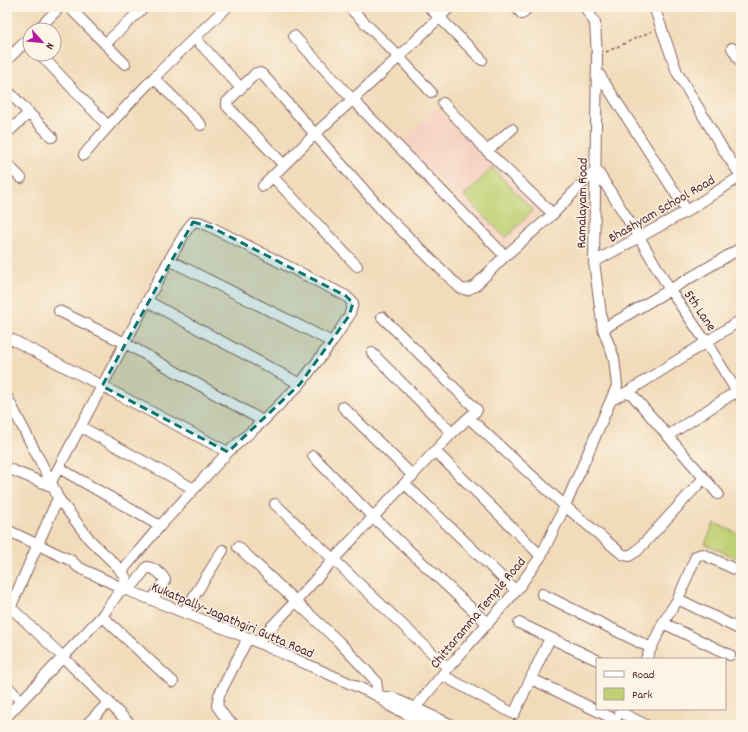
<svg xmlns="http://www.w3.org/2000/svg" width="748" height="732" font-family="Dekko,sans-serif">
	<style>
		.built { fill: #f6d2c3 }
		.green { fill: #bfd174; stroke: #847850 }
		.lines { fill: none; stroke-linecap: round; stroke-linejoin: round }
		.minor-casing { stroke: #84615d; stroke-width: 12 }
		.path { stroke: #84615d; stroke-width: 1.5; stroke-dasharray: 3 3; stroke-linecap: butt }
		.minor { stroke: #fff; stroke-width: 10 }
		.marked { fill: #0f766e; fill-opacity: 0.2; stroke: #0f766e; stroke-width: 3; stroke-dasharray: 8 5; stroke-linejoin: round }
		.labels { text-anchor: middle; stroke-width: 3; stroke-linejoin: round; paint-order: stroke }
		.street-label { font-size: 14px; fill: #4a1f2b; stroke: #fcf5e5 }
	</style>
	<rect width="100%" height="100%" fill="#fcf5e5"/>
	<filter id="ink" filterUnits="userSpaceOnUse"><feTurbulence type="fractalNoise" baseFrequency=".025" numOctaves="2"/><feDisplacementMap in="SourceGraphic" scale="8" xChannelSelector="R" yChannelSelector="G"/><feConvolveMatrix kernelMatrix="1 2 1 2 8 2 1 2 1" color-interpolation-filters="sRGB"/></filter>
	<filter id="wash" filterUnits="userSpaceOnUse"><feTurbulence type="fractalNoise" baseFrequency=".012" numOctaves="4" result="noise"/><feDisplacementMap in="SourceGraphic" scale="16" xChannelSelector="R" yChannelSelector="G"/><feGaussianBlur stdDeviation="0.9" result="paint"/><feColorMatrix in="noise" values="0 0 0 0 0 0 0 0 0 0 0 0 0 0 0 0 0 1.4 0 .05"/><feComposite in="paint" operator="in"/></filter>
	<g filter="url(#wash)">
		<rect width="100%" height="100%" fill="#f1dbba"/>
		<!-- built -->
		<path class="built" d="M 436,107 L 540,210 L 505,246 L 401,143 Z"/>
		<!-- green -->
		<path class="green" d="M 492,168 L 533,210 L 506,238 L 464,196 Z
			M 714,523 L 741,535 L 741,560 L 705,544 Z"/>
	</g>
	<g filter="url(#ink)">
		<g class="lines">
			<defs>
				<path id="minor" d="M 69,7 L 125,64
					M 349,7 L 399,57 L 431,92
					M 429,7 L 482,60
					M 516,7 L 522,14 L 528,7
					M 654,7 L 677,72 L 724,151 L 741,176
					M 37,30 L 60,7
					M 294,36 L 352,99 L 505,256
					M 195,38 L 241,88
					M 105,44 L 144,7
					M 732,48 L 741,63
					M 40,54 L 108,126
					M 7,60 L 30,37
					M 597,71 L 687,211
					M 154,78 L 201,125
					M 7,90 L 52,137
					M 443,103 L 487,151 L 553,214
					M 7,133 L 29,113
					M 487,151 L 512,129
					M 84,155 C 127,102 177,54 227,7
					M 7,164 L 21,178
					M 284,165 L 227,106 L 227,102 L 256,73 L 260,73 L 263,75 L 386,215 L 460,288 L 467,290 L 475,286 L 505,256 L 553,214 L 596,169 L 639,237 L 670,290 L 706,342 L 741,398
					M 272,176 L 357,266
					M 263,186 L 315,134 L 399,57 L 450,7
					M 169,260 L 332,342
					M 594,262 L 687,211 L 741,176
					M 147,301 L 300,384
					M 59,311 L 125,343 L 263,421
					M 603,329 L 741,248
					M 11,339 L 102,386 L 228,452
					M 372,353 L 452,433
					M 629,391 L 718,494
					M 7,397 L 51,482 L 58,498 L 90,540 L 118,567 L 126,578 L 122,588 L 102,616 L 7,716
					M 611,400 L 629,391 L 741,320
					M 343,407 L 413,476
					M 469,418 L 565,506 L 622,554 L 629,556 L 637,551 L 704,478
					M 81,427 L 194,489
					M 669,435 L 737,391
					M 436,452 L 541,556
					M 313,456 L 373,517 L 488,624
					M 7,468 L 53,487
					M 51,482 L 169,260 L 188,228 L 193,222 L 199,222 L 211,227 L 346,296 L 353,303 L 349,316 L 332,342 L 300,384 L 263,421 L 228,452 L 160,526 L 59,468
					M 405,484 L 516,591
					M 275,504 L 448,668
					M 7,530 L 72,561 L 78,567 L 122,588 L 248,638 L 378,696 L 390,706 L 429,725
					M 238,547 L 339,642 L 376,681 L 378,696
					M 121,572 L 160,526
					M 129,591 L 147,567 C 154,568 162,574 165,580 L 152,600
					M 542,594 L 651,648
					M 678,599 L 741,630
					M 7,604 L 63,657 L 131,725
					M 11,606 L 58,498
					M 184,612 L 223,550
					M 102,616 L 173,682
					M 519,623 L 597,660
					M 663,623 L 730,655
					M 257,642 L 296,601 L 334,559 L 452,433 L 477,410 L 382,317
					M 646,659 L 663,623 L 678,599 L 696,556 L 702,554 L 741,572
					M 442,675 L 514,714 L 550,638
					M 532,679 L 616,720
					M 7,686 L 21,701
					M 378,696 L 393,698 L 452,725
					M 415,708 L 448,668 L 516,591 L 541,556 L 565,506 L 617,386 L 614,358 L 603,329 L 594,262 L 597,57 L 595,23 L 585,7
					M 620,712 L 646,725
					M 86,725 L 109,702
					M 234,725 L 227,720 L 217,706 L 219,695 L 248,638"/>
			</defs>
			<!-- minor casing -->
			<use href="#minor" class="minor-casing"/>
			<!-- path -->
			<path class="path" d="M 606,52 L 652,31"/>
			<!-- minor -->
			<use href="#minor" class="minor"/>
		</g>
	</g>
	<!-- marked area -->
	<path class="marked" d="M 193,222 L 211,227 L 346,296 L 353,303 L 349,316 L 300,384 L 228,452 L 102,386 Z"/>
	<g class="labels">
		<!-- street labels -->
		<g class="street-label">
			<text transform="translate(581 203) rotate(-89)" y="5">Ramalayam Road</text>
			<text transform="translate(661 208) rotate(-30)" y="5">Bhashyam School Road</text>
			<text transform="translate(701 310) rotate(56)" y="5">5th Lane</text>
			<text transform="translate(477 612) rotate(-50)" y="5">Chittaramma Temple Road</text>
			<text transform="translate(233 619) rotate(23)" y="5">Kukatpally-Jagathgiri Gutta Road</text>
		</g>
	</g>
	<!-- margin -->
	<rect width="748" height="732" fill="none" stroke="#fcf5e5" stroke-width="24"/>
	<!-- legend -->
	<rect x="596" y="658" width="130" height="52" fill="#fcf5e5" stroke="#b59f9b"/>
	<rect x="604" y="671" width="20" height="6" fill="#ffffff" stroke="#b59f9b"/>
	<text x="632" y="678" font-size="12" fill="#4a1f2b">Road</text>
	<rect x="604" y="688" width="20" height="12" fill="#bfd174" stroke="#b59f9b"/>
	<text x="632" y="698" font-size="12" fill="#4a1f2b">Park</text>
	<!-- north arrow -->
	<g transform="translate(42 42) rotate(117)"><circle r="19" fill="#fcf5e5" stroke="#b59f9b"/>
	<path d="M0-3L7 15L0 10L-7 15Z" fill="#b5179e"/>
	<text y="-6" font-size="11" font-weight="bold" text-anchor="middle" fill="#4a1f2b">N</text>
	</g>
</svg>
